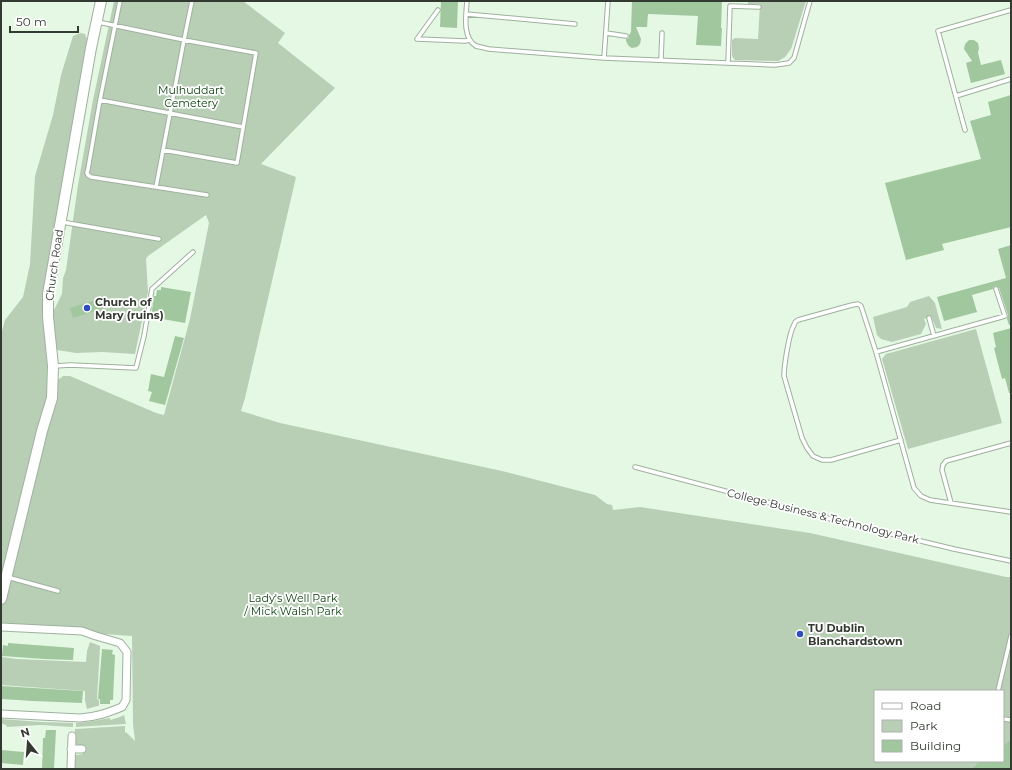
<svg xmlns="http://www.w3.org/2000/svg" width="1012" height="770" font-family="Montserrat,sans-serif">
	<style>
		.green { fill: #b8cfb6; fill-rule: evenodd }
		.building { fill: #a1c79f }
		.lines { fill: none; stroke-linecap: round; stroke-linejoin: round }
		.lane-casing { stroke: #9fb19e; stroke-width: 5.5 }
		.street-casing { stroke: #9fb19e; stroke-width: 9 }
		.secondary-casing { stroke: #9fb19e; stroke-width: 12 }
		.lane { stroke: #fff; stroke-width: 3.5 }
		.street { stroke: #fff; stroke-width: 7 }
		.secondary { stroke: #fff; stroke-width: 10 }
		.poi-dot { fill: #304dbd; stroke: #fff; stroke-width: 1.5 }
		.labels { text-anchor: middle; stroke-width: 3.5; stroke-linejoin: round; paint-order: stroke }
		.park-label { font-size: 11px; fill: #053d07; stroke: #fff }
		.street-label { font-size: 11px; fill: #333a32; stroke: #fff }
		.poi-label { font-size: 11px; font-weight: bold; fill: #333a32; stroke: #fff; text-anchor: start }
	</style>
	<rect width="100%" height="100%" fill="#e5f8e4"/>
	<!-- green -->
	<path class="green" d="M 114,1 L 243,1 L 285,33 L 278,43 L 335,88 L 261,164 L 296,177 L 245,398 L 241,411 L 280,423 L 502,471 L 595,495 L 607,504 L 612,505 L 613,510 L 640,507 L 810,533 L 1006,577 L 1011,577 L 1011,769 L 132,769 L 125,768 L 124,769 L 73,769 L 74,758 L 76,755 L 83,754 L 82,746 C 71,745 74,737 75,729 L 125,726 L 125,733 L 126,732 L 135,741 L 133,724 L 132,636 L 1,627 L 1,344 L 2,331 L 5,320 L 23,297 L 30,264 L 35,176 L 53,115 L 61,75 L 73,36 L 80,33 L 85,34 L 87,40 L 43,307 L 47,361 L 47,381 L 57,388 L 58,380 L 63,376 L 70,376 L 156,413 L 164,415 L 166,407 L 190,319 L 209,223 L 206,215 L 148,256 L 146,259 L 148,292 L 135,354 L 102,352 L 76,353 L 57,350 L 52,323 L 54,310 L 62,294 L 63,278 L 66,270 L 78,185 L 93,100 ZM 875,691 L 1003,691 L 1003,761 L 875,761 Z
		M 748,1 L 806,1 L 791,49 L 785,57 L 778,61 L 735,60 L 732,56 L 732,40 L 735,38 L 758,39 L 760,4 L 748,4 Z
		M 929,296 L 935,303 L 942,329 L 936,328 L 931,316 L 924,319 L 926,324 L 921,334 L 892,342 L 881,339 L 877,335 L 873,317 L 907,307 L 910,302 Z
		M 976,329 L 1002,423 L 908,449 L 882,359 L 886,354 Z
		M 90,642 L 100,646 L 100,648 L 97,699 L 99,700 L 99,706 L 97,706 L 87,709 L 85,700 L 85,691 L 1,685 L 1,657 L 17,659 L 86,662 L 87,651 Z
		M 124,715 L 126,724 L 76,727 L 76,723 L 87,722 L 110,718 L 110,720 L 120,717 Z
		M 1,719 L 41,722 L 73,723 L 73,727 L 40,725 L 7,727 L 6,725 L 1,723 Z"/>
	<!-- building -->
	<path class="building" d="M 441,1 L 458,1 L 457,28 L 440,27 Z
		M 632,1 L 722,1 L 721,28 L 722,28 L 721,46 L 696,45 L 698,16 L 648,14 L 647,27 L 636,27 L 641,39 L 640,44 L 637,47 L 632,48 L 630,47 L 628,45 L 626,41 L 626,39 L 629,38 L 629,35 L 631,32 Z
		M 969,40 L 974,40 L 978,43 L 979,48 L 978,53 L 981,65 L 1001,60 L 1005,74 L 971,83 L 966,63 L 972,61 L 964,49 L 965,44 Z
		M 1011,95 L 1011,227 L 942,244 L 944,250 L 906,260 L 885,183 L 981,159 L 970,121 L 991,115 L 988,102 Z
		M 1011,245 L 1011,325 L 1009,325 L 1007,319 L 1008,315 L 999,288 L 996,286 L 994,287 L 993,289 L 972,295 L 977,312 L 944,321 L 937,297 L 1006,278 L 998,249 Z
		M 161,287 L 191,292 L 185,323 L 151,317 L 154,296 L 156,296 L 157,290 L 161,290 Z
		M 102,298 L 104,308 L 73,318 L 70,308 Z
		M 1011,328 L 1011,393 L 1009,393 L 1005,378 L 1002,379 L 994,348 L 996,347 L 993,333 Z
		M 175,336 L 184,338 L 165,405 L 149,401 L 152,392 L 148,391 L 151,374 L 164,377 Z
		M 8,643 L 74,648 L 73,660 L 44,659 L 2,656 L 3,645 L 8,646 Z
		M 102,649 L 113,650 L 112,654 L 115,655 L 113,700 L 110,700 L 110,704 L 100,704 L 100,699 L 98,699 Z
		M 1,686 L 83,691 L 82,703 L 33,701 L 1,699 Z
		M 46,730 L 56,730 L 54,769 L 42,769 L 43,738 L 45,738 Z
		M 1011,739 L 1011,769 L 972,769 L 980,761 L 1003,761 L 1003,747 Z
		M 1,750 L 24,752 L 23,765 L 1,763 Z"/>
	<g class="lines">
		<defs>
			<path id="lane" d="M 120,1 L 100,100 L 88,169 L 87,173 L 88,175 L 91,177 L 156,187 L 184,40 L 256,53 L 237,163 L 163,150
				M 467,1 C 466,14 462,38 476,46 C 480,47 485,48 489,49 L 604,58 L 775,65 L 789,63 L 794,58 L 810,1
				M 438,10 L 417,39 L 465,41 L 470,40
				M 466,14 L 575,24
				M 98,22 L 184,40 L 192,1
				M 606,33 L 626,36
				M 604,58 L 608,1
				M 661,60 L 662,33
				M 728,63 L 730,6 L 759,7
				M 956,96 L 1011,79
				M 100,100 L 243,127
				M 965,130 L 938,31 L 1011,10
				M 156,187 L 207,195
				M 62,222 L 159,239
				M 929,318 L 934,336
				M 876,352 L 1005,316 L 996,289
				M 54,366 L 71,365 L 136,368 L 144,336 L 152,289 L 193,252
				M 901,440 L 831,460 L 822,460 L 813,456 L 807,448 L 802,438 L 784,376 C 784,366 789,333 794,325 C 795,322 795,322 798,320 L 852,305 L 858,304 L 861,306 L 876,352 L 914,488 L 921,496 L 930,500 L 1011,512
				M 635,467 L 846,523 L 954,549 L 1011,561
				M 951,503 L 942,470 L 943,465 L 946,461 L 1011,443
				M 7,577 L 58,591
				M 998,691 L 1011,636
				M 1003,719 L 1011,720"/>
			<path id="street" d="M 1,627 L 82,631 L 96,636 L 120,643 L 127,652 L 126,700 L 122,707 C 107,713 96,717 80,718 L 1,714
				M 71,749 L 82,749
				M 71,769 L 72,736"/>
			<path id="secondary" d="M 1,599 L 42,431 L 52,398 L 53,366 L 48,317 L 48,294 L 91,48 L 101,1"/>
		</defs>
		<!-- lane casing -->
		<use href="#lane" class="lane-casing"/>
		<!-- street casing -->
		<use href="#street" class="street-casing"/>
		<!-- secondary casing -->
		<use href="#secondary" class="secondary-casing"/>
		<!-- lane -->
		<use href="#lane" class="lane"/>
		<!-- street -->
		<use href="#street" class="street"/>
		<!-- secondary -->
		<use href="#secondary" class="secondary"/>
	</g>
	<!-- markers -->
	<g class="poi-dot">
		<circle cx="87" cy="308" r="4"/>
		<circle cx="800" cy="634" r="4"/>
	</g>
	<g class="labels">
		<!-- park labels -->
		<g class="park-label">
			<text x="191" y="94">Mulhuddart<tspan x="191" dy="13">Cemetery</tspan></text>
			<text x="293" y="602">Lady's Well Park<tspan x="293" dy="13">/ Mick Walsh Park</tspan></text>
		</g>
		<!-- street labels -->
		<g class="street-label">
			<text transform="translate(54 265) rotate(-82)" y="4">Church Road</text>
			<text transform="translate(823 516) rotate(14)" y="4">College Business &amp; Technology Park</text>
		</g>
		<!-- poi labels -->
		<g class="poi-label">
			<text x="95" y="306">Church of<tspan x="95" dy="13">Mary (ruins)</tspan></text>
			<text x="808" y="632">TU Dublin<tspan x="808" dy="13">Blanchardstown</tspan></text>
		</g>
	</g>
	<!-- border -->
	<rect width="1012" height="770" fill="none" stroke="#333a32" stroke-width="4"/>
	<!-- legend -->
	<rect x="874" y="690" width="130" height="72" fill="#ffffff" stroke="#adb0ad"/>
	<rect x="882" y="703" width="20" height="6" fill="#ffffff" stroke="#adb0ad"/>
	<text x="910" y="710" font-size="12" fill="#333a32">Road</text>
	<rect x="882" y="720" width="20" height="12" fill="#b8cfb6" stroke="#adb0ad"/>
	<text x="910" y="730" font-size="12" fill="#333a32">Park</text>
	<rect x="882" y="740" width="20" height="12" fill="#a1c79f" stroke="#adb0ad"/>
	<text x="910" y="750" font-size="12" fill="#333a32">Building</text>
	<!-- north arrow -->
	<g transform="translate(28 742) rotate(343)" stroke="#ffffff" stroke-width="3" paint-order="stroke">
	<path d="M0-3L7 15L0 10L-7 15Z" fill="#333a32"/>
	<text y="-6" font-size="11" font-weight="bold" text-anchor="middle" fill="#333a32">N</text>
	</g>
	<!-- scale -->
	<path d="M10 26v6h68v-6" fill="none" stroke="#333a32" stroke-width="2"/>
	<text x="16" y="26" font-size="12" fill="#333a32" stroke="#ffffff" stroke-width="3" paint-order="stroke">50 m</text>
</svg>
